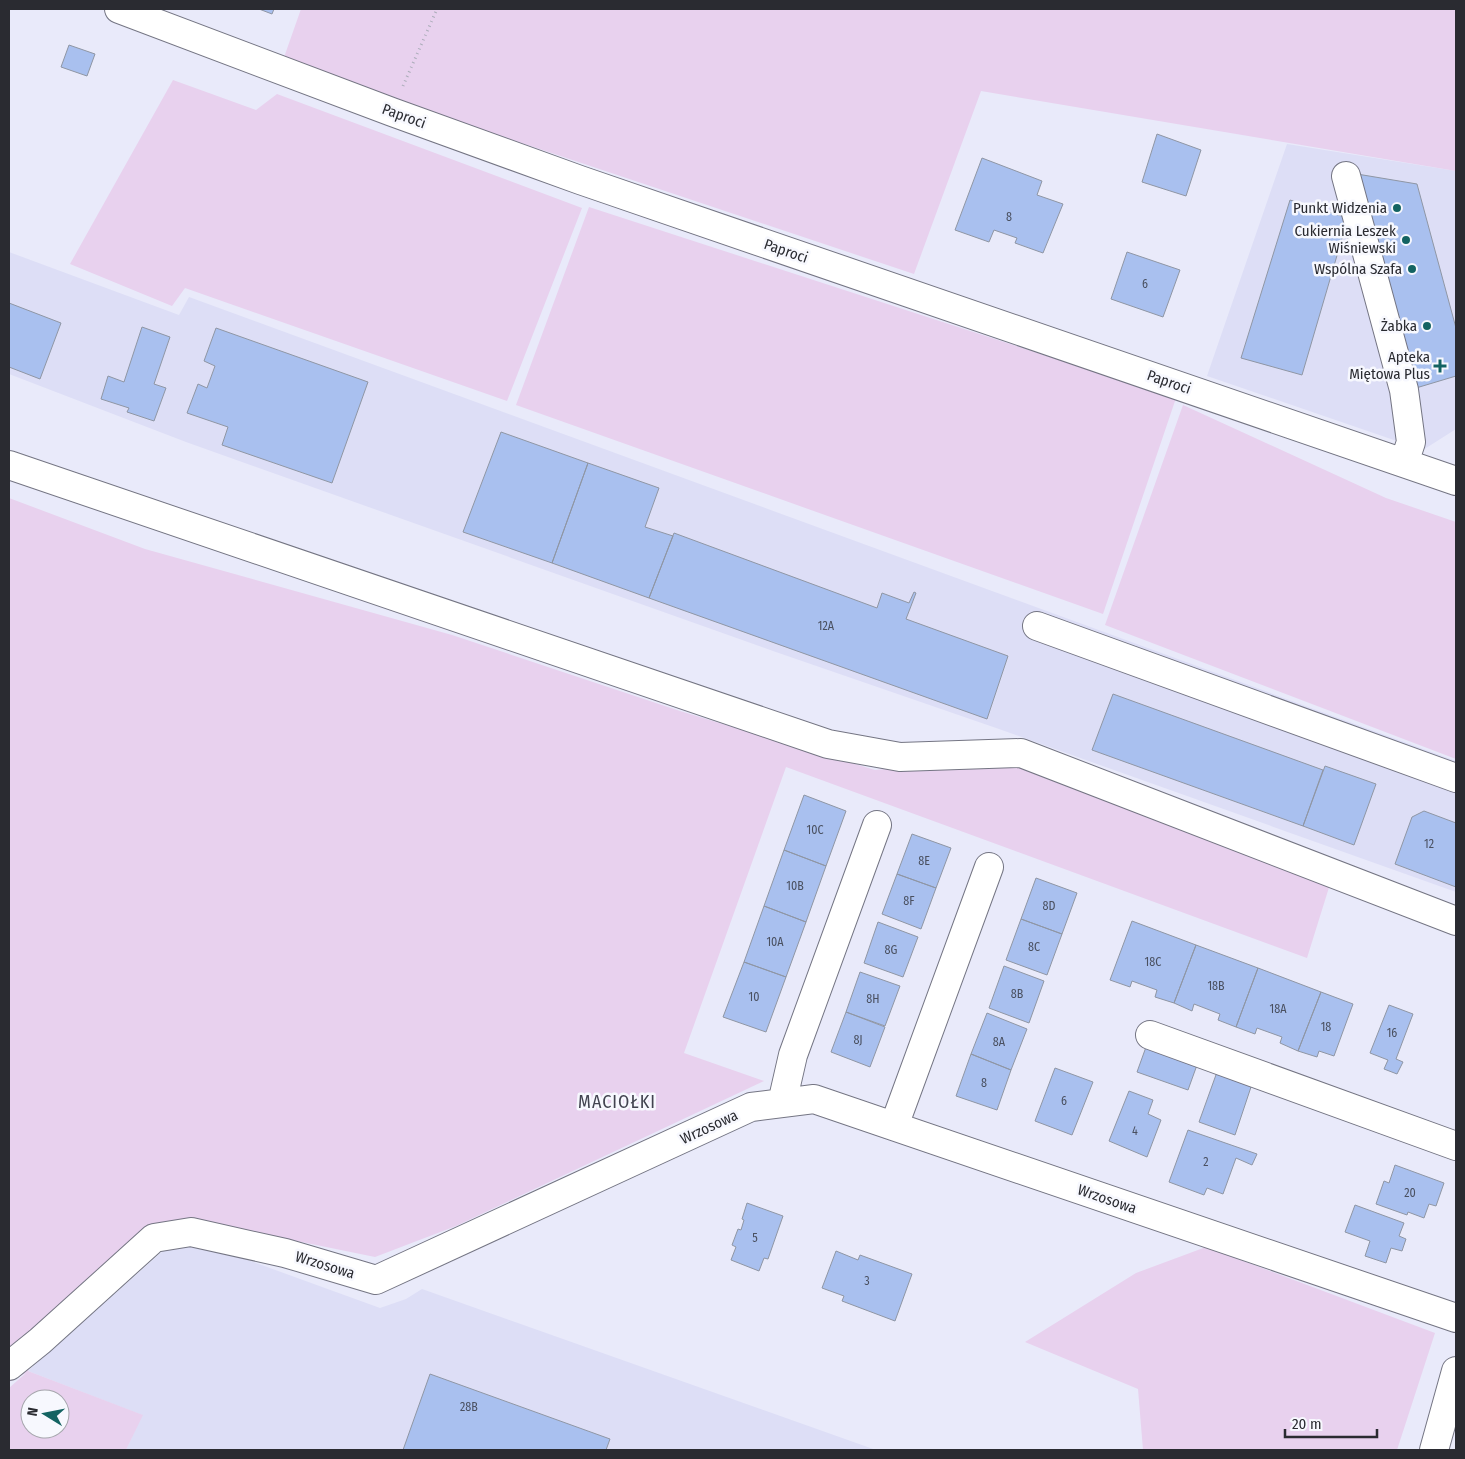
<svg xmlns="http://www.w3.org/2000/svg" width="1465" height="1459" font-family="'Fira Sans Condensed',sans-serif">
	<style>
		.built { fill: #dddef6 }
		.green { fill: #e8d1ee; fill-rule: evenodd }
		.building { fill: #a9c0ef; stroke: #8f96a4 }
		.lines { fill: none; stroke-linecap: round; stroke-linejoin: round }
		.minor-casing { stroke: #747583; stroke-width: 30 }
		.path { stroke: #acadba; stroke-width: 3; stroke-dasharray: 1 4; stroke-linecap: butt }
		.minor { stroke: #fff; stroke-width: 28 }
		.poi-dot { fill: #136362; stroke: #f7f8fe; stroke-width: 2 }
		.labels { text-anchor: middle; stroke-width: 5; stroke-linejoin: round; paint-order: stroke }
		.number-label { font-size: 12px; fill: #4a5060 }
		.street-label { font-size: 15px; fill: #2a2b31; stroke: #f7f8fe }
		.poi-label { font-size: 15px; fill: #2a2b31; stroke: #f7f8fe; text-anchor: end }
		.quarter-label { font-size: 18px; letter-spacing: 1px; fill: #424350; stroke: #f7f8fe }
	</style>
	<rect width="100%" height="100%" fill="#e9eafa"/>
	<!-- built -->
	<path class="built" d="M 1287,144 L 1456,171 L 1456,429 L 1423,450 L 1207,376 Z
		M 9,252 L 179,315 L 189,297 L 1456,761 L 1456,892 L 999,729 L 773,651 L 186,442 L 9,374 Z
		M 201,1243 L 380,1308 L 406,1299 L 422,1289 L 876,1450 L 126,1450 L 142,1415 L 28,1371 L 163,1251 Z"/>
	<!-- green -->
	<path class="green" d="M 301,9 L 1456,9 L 1456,171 L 981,91 L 914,274 L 282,63 Z
		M 173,80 L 256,110 L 277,94 L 582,208 L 507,401 L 185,288 L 172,306 L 70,264 Z
		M 589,207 L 1176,398 L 1103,614 L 516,405 Z
		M 1183,405 L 1386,498 L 1456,522 L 1456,759 L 1105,625 Z
		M 9,498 L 145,549 L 452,635 L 680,711 L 875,770 L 1018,757 L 1331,881 L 1307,958 L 786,767 L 684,1053 L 764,1081 L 456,1226 L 375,1257 L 287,1239 L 191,1232 L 154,1238 L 40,1341 L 28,1371 L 143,1415 L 126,1450 L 9,1450 L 9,1388 L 26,1373 L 9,1382 ZM 30,1399 L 60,1399 L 60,1429 L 30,1429 Z
		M 1206,1247 L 1435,1333 L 1397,1450 L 1143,1450 L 1138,1389 L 1025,1342 L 1136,1273 Z"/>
	<!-- building -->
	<path class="building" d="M 259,9 L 274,9 L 272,14 Z
		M 69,45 L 95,54 L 87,76 L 61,67 Z
		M 1157,134 L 1201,150 L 1186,196 L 1142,182 Z
		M 982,158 L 1042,181 L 1037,195 L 1063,204 L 1043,253 L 1015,243 L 1017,238 L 994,230 L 989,242 L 955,230 Z
		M 1357,174 L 1417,184 L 1456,328 L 1456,376 L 1416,388 Z
		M 1290,200 L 1348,218 L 1302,375 L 1241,358 Z
		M 1127,252 L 1180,270 L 1163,317 L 1111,299 Z
		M 9,303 L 61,323 L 40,379 L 9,367 Z
		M 142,327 L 170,337 L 154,384 L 166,388 L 154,421 L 127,412 L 129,408 L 101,399 L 108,376 L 124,382 Z
		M 216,328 L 368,382 L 332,483 L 222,445 L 228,427 L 187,413 L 198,384 L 207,388 L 215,366 L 204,361 Z
		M 501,432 L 588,463 L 552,563 L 463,532 Z
		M 588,463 L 659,488 L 645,527 L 673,536 L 649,598 L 552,563 Z
		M 674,533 L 877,608 L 882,593 L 909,603 L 914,592 L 916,593 L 906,619 L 1008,656 L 987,719 L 649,598 Z
		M 1113,694 L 1323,770 L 1303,826 L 1092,750 Z
		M 1325,766 L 1376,784 L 1354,845 L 1303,826 Z
		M 804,795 L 846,811 L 826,866 L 784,850 Z
		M 1424,811 L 1456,823 L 1456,887 L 1395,864 L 1412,817 Z
		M 912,834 L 951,848 L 936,888 L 897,874 Z
		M 784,850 L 826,866 L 806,922 L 764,906 Z
		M 897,874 L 936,888 L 921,929 L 882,914 Z
		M 1036,878 L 1077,893 L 1062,934 L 1021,919 Z
		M 764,906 L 806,922 L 786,977 L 744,962 Z
		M 1021,919 L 1062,934 L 1047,975 L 1006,960 Z
		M 1132,921 L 1196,945 L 1174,1003 L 1155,997 L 1157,990 L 1132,981 L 1130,987 L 1110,980 Z
		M 878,922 L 918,937 L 903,977 L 864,963 Z
		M 1196,945 L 1258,968 L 1236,1027 L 1218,1020 L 1220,1014 L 1194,1004 L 1192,1011 L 1174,1003 Z
		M 744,962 L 786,977 L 766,1032 L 723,1017 Z
		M 1004,966 L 1044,981 L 1029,1023 L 989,1008 Z
		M 1258,968 L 1321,992 L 1298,1051 L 1280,1043 L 1282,1037 L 1257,1028 L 1255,1034 L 1236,1027 Z
		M 860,972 L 900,986 L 885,1026 L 846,1012 Z
		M 1321,992 L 1353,1004 L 1334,1056 L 1319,1051 L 1317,1057 L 1298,1051 Z
		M 1389,1005 L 1413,1014 L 1396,1059 L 1403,1062 L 1397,1074 L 1384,1069 L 1388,1060 L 1370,1053 Z
		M 846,1012 L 885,1027 L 870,1067 L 831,1052 Z
		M 987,1013 L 1027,1029 L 1011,1070 L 971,1054 Z
		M 1146,1047 L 1197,1065 L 1188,1090 L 1137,1072 Z
		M 971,1054 L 1011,1070 L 997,1110 L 956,1096 Z
		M 1055,1068 L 1093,1082 L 1072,1135 L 1035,1121 Z
		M 1217,1072 L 1252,1084 L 1235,1135 L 1199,1122 Z
		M 1129,1091 L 1153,1100 L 1148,1114 L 1161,1120 L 1147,1157 L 1109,1141 Z
		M 1188,1130 L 1257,1154 L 1252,1165 L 1236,1158 L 1223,1194 L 1207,1188 L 1204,1195 L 1169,1182 Z
		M 1395,1165 L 1444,1183 L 1436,1206 L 1429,1204 L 1424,1218 L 1408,1212 L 1407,1215 L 1376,1204 L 1384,1181 L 1389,1183 Z
		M 747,1203 L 783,1216 L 768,1259 L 764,1258 L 759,1271 L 731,1260 L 736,1247 L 732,1245 L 738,1229 L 741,1230 L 744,1220 L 742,1219 Z
		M 1355,1205 L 1404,1223 L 1399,1236 L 1406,1239 L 1402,1251 L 1391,1248 L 1386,1263 L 1365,1256 L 1370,1241 L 1345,1232 Z
		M 836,1251 L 858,1260 L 860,1255 L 912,1274 L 895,1321 L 842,1301 L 844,1296 L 822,1288 Z
		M 430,1374 L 610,1439 L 606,1450 L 403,1450 Z"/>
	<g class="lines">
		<defs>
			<path id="minor" d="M 119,9 L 392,112 L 580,180 L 1456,481
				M 1346,176 L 1404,390 L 1411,442 L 1404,463
				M 9,465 L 828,744 L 900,757 L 1021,753 L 1456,921
				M 1037,626 L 1456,778
				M 1150,1035 L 1456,1146
				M 782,1103 L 793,1055 L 877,825
				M 894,1126 L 989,867
				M 9,1366 L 40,1341 L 154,1238 L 191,1232 L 285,1253 L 376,1280 L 751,1107 L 814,1099 L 1456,1318
				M 1434,1450 L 1456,1371"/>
		</defs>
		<!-- minor casing -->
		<use href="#minor" class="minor-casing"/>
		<!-- path -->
		<path class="path" d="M 403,86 L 437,9"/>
		<!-- minor -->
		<use href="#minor" class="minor"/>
	</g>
	<!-- markers -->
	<g class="poi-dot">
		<circle cx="1397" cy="208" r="5"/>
		<circle cx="1406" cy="240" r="5"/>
		<circle cx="1412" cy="269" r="5"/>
		<circle cx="1427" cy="326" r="5"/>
		<path d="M1437.5 358.5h5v5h5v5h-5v5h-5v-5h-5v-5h5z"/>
	</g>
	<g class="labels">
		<!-- number labels -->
		<g class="number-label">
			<text x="1009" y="221">8</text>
			<text x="1145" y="288">6</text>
			<text x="826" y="630">12A</text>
			<text x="815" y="834">10C</text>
			<text x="1429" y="848">12</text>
			<text x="924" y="865">8E</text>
			<text x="795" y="890">10B</text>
			<text x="909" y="905">8F</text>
			<text x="1049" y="910">8D</text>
			<text x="775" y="946">10A</text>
			<text x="1034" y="951">8C</text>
			<text x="891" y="954">8G</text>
			<text x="1153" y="966">18C</text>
			<text x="1216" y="990">18B</text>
			<text x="1017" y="998">8B</text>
			<text x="754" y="1001">10</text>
			<text x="873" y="1003">8H</text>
			<text x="1278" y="1013">18A</text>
			<text x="1326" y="1031">18</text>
			<text x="1392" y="1037">16</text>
			<text x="858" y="1044">8J</text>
			<text x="999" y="1046">8A</text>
			<text x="984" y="1087">8</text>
			<text x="1064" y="1105">6</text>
			<text x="1135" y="1135">4</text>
			<text x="1206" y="1166">2</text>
			<text x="1410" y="1197">20</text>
			<text x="755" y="1242">5</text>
			<text x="867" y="1285">3</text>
			<text x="469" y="1411">28B</text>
		</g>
		<!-- street labels -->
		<g class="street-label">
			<text transform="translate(404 116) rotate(20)" y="5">Paproci</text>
			<text transform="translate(786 251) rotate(19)" y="5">Paproci</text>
			<text transform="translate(1169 382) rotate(19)" y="5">Paproci</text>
			<text transform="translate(709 1127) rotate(-25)" y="5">Wrzosowa</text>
			<text transform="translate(1107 1199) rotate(19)" y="5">Wrzosowa</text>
			<text transform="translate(325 1265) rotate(17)" y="5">Wrzosowa</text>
		</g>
		<!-- poi labels -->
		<g class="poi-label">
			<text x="1387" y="213">Punkt Widzenia</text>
			<text x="1396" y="236">Cukiernia Leszek<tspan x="1396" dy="17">Wiśniewski</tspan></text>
			<text x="1402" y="274">Wspólna Szafa</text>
			<text x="1417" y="331">Żabka</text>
			<text x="1430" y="362">Apteka<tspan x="1430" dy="17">Miętowa Plus</tspan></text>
		</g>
		<!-- quarter labels -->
		<g class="quarter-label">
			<text x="617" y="1108">MACIOŁKI</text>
		</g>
	</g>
	<!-- border -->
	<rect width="1465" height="1459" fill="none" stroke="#2a2b31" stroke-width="20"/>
	<!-- north arrow -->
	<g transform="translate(45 1414) rotate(280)"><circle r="24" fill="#f7f8fe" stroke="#a5a6ac"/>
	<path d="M0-4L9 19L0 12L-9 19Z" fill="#136362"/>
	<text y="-8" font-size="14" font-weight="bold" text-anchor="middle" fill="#2a2b31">N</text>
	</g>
	<!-- scale -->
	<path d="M1285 1429v8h92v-8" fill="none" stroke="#2a2b31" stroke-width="2.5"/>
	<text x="1292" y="1429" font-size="15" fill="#2a2b31" stroke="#f7f8fe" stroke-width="4" paint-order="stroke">20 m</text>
</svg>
